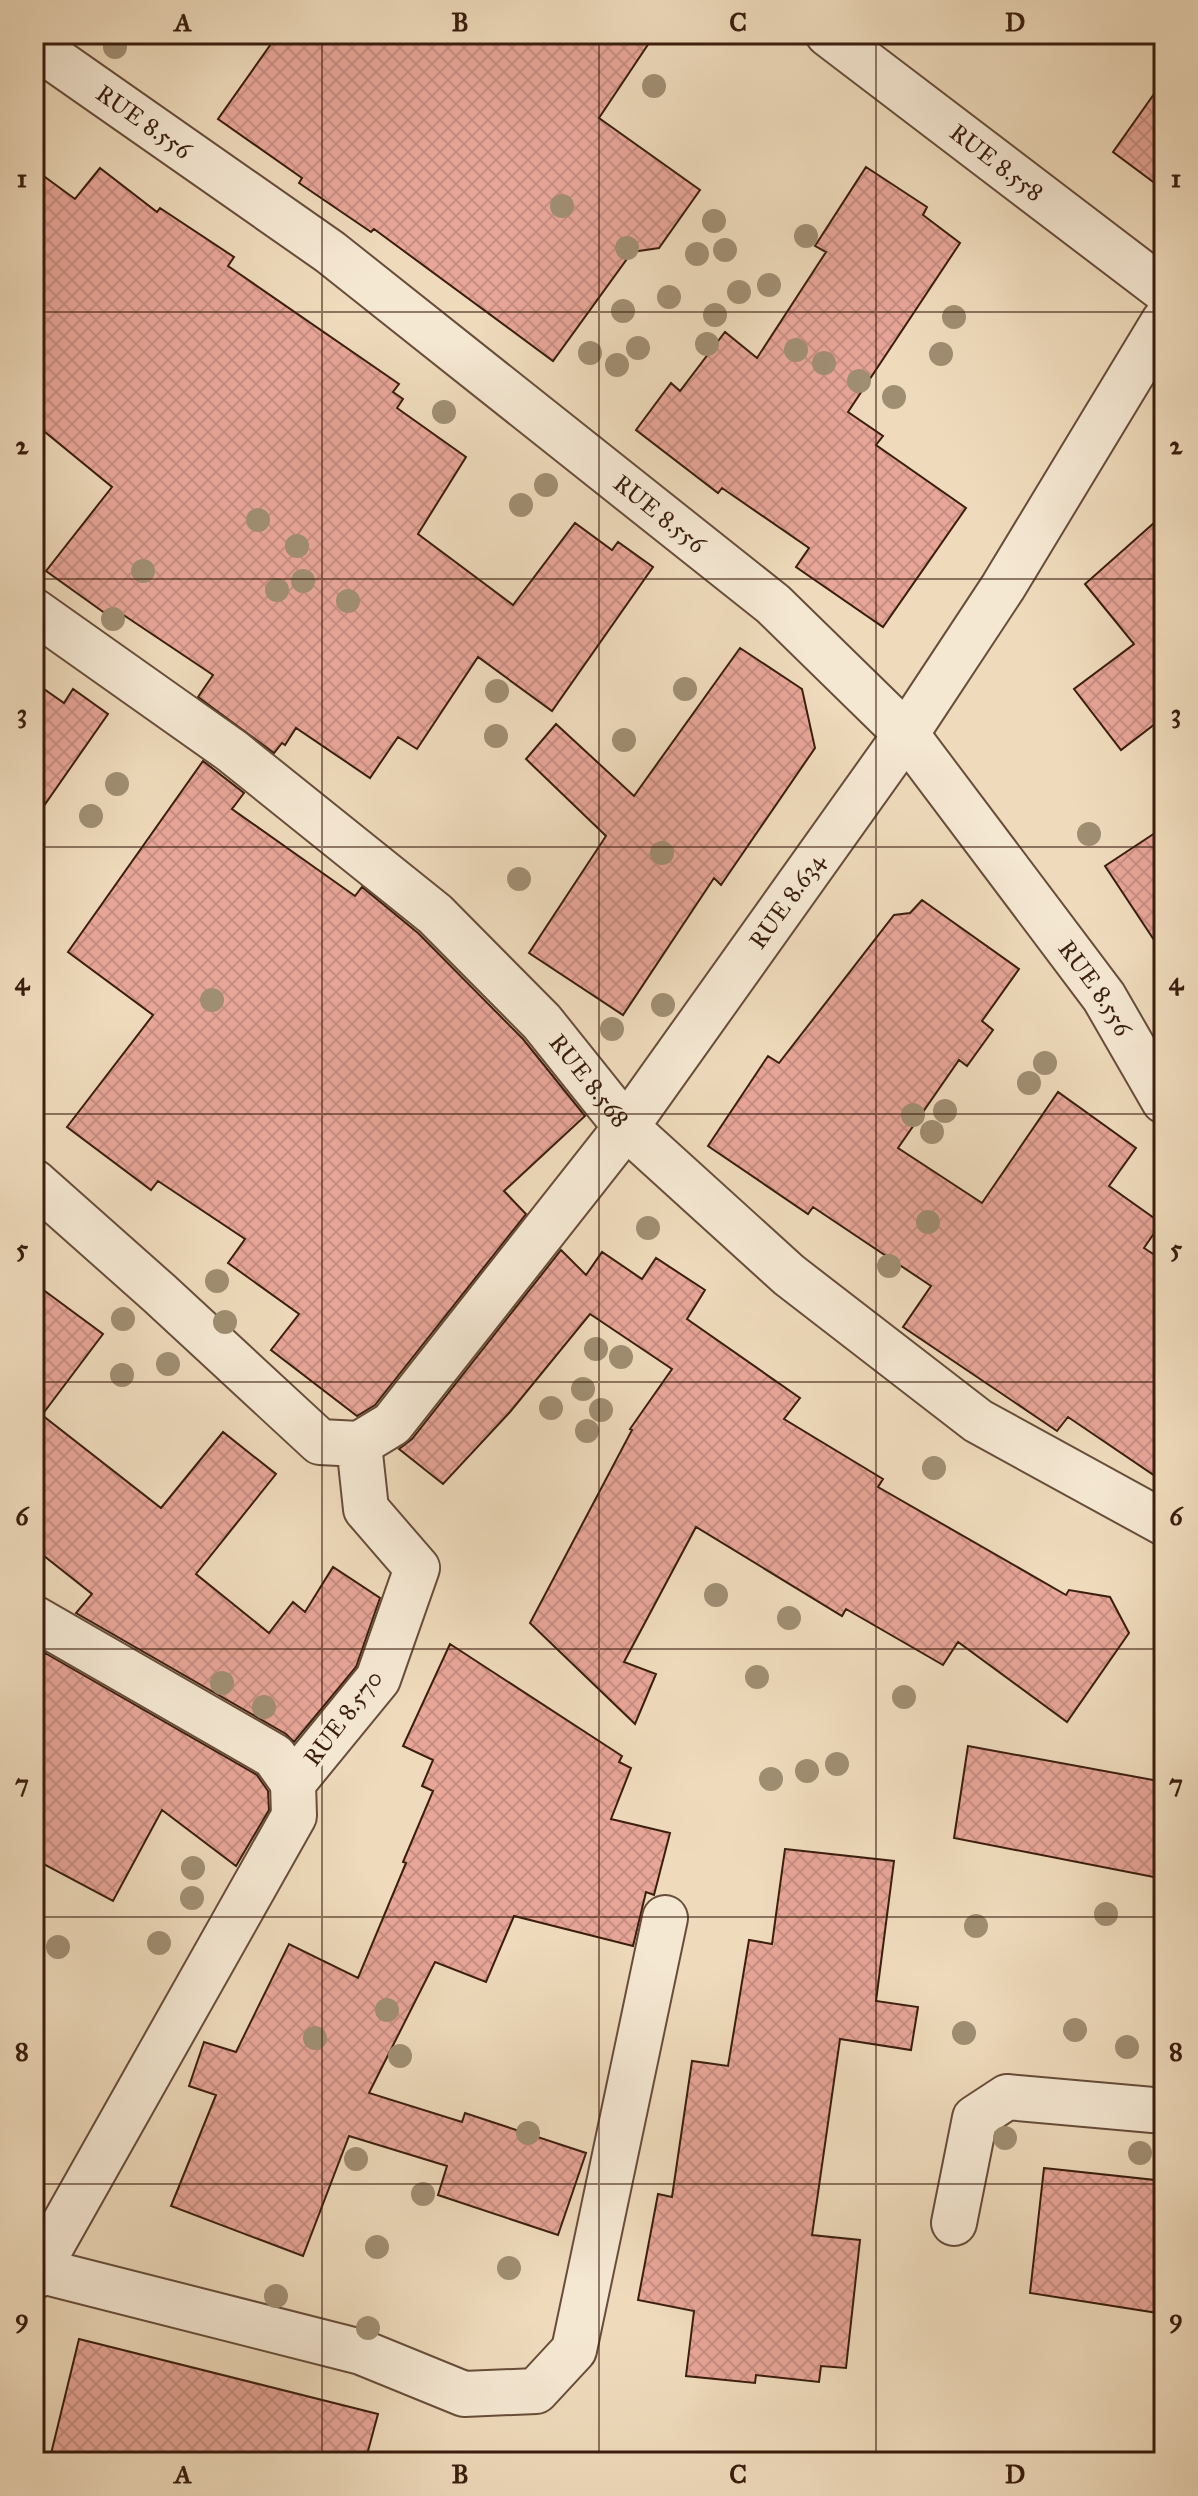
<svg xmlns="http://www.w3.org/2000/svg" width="1198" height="2496" font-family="'IM FELL Great Primer',serif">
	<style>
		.building { fill: url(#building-cross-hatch); stroke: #3a1e0e; stroke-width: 2 }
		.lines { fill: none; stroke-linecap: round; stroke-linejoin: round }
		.minor-casing { stroke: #674d3a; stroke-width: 48 }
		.minor { stroke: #f5e8d3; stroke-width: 44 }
		.tree { fill: #a08e72 }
		.grid { fill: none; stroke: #3a1e0e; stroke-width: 2; stroke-opacity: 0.55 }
		.labels { text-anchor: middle; stroke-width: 8; stroke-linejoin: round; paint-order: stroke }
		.street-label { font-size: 24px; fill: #3a1e0e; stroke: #f5e8d3 }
		.neatline { fill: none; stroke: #3a1e0e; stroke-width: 3 }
		.grid-label { font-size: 26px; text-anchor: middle; font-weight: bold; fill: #3a1e0e }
	</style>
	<defs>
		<pattern id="building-cross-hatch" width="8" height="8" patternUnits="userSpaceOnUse" patternTransform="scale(2)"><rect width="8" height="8" fill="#e8a698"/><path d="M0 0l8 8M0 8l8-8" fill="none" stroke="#c88e82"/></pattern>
	</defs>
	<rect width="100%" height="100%" fill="#efdbbc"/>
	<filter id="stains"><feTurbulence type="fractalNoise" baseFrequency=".0025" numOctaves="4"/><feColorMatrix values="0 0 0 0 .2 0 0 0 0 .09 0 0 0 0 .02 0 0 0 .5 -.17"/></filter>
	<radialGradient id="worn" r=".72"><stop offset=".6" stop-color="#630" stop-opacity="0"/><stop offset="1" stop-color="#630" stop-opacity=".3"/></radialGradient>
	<!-- building -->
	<path class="building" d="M 278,34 L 655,34 L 599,118 L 700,190 L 659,248 L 632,252 L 553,361 L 374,229 L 371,232 L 299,183 L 302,178 L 218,119 Z
		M 1164,80 L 1164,190 L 1113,152 Z
		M 866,167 L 927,207 L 923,215 L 960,243 L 848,412 L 883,436 L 876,445 L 966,508 L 883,627 L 796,567 L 809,548 L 722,488 L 718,493 L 636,430 L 671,383 L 680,391 L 725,332 L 757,358 L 826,252 L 815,246 Z
		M 100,168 L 157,212 L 160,208 L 234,257 L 228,266 L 399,384 L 393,392 L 403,399 L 397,408 L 466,457 L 418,534 L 513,605 L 575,523 L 612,550 L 618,542 L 653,567 L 552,711 L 478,657 L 417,749 L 398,737 L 370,778 L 296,728 L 285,745 L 282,743 L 274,753 L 198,697 L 213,675 L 119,612 L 113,619 L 46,571 L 112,487 L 34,423 L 34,169 L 75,199 Z
		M 1164,514 L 1164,717 L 1121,750 L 1074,689 L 1134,644 L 1085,584 Z
		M 740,648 L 802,689 L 815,748 L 721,885 L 714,878 L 623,1015 L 529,953 L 606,836 L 526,759 L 556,724 L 634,796 Z
		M 34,682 L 64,703 L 73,689 L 108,714 L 34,820 Z
		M 203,761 L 244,793 L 232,809 L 355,896 L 362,887 L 418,933 L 523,1039 L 585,1116 L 504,1191 L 526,1214 L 375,1405 L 357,1416 L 271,1350 L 299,1314 L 228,1263 L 245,1239 L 158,1181 L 151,1190 L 67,1127 L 153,1015 L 68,952 Z
		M 1164,827 L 1164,955 L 1105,866 Z
		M 922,900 L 1019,969 L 982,1021 L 993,1030 L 967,1066 L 959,1060 L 898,1148 L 982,1203 L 1058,1092 L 1136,1148 L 1109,1186 L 1161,1223 L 1144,1248 L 1164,1261 L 1164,1482 L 1068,1417 L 1057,1431 L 903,1327 L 931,1286 L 813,1207 L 808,1214 L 708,1146 L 768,1056 L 779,1063 L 894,915 L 910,913 Z
		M 561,1250 L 586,1275 L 602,1252 L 642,1279 L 656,1258 L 705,1290 L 687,1319 L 800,1398 L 784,1419 L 883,1479 L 878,1487 L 1066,1595 L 1069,1590 L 1110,1597 L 1129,1633 L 1067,1722 L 958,1642 L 943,1665 L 846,1609 L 842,1616 L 696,1527 L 624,1662 L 656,1674 L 635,1724 L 530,1623 L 632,1430 L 630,1429 L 672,1369 L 590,1314 L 510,1412 L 443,1484 L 399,1449 L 412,1439 Z
		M 34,1283 L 103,1334 L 42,1415 L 161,1508 L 223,1432 L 276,1474 L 196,1574 L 269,1633 L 293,1602 L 305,1612 L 333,1567 L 380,1598 L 356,1667 L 294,1742 L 286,1734 L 76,1613 L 92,1594 L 34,1548 Z
		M 450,1644 L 622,1756 L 619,1762 L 631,1768 L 611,1819 L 670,1833 L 654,1895 L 646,1892 L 633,1946 L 514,1916 L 486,1982 L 435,1962 L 369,2093 L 462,2122 L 465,2113 L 586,2153 L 558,2235 L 438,2195 L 447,2166 L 349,2136 L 303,2256 L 171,2206 L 216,2095 L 189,2086 L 204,2042 L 236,2052 L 289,1944 L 358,1978 L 406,1863 L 403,1862 L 433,1791 L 422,1786 L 433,1760 L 403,1746 Z
		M 45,1653 L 257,1775 L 268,1791 L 269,1810 L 236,1866 L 162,1810 L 113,1901 L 34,1859 L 34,1676 Z
		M 968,1746 L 1164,1782 L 1164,1879 L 954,1838 Z
		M 785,1849 L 894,1861 L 876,2001 L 918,2007 L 911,2050 L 840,2039 L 812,2235 L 860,2240 L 846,2368 L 821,2366 L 819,2382 L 756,2375 L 755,2383 L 686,2376 L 694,2311 L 638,2300 L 658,2194 L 672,2197 L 692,2061 L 728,2066 L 749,1940 L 772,1944 Z
		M 1044,2168 L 1164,2181 L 1164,2314 L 1030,2293 Z
		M 79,2339 L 378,2414 L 365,2462 L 49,2462 Z"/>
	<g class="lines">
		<defs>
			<g id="minor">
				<path id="s1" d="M 828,34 L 1164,290"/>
				<path id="s2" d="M 34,45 L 330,252 L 773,604 L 906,734 L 1104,997 L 1164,1101"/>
				<path id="s3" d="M 34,611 L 232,751 L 435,914 L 542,1022 L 626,1127 L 789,1275 L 978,1421 L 1164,1523"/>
				<path d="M 34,1182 L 159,1293 L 320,1442 L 359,1444 L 366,1509 L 417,1568 L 378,1679 L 293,1783 L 294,1816 L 34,2277"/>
				<path id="s4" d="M 359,1444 L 392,1424 L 626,1127 L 906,734 L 1003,587 L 1164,321"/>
				<path d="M 34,1618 L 274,1756 L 293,1783"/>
				<path d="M 954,2223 L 975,2118 L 1007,2097 L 1164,2111"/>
				<path d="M 38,2270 L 361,2352 L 464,2394 L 536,2391 L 574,2350 L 665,1918"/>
			</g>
		</defs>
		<!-- minor casing -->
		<use href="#minor" class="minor-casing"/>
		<!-- minor -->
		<use href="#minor" class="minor"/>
	</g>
	<!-- trees -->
	<g class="tree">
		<circle cx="115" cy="47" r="12"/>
		<circle cx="654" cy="86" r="12"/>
		<circle cx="562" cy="206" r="12"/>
		<circle cx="714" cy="221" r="12"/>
		<circle cx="806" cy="236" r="12"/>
		<circle cx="627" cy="248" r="12"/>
		<circle cx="725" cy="250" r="12"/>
		<circle cx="697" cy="254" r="12"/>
		<circle cx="769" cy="285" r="12"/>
		<circle cx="739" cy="292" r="12"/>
		<circle cx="669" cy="297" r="12"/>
		<circle cx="623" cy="311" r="12"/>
		<circle cx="715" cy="315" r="12"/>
		<circle cx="954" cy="317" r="12"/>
		<circle cx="707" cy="344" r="12"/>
		<circle cx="638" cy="348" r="12"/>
		<circle cx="796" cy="350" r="12"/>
		<circle cx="590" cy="353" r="12"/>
		<circle cx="941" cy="354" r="12"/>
		<circle cx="824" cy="363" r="12"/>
		<circle cx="617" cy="365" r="12"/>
		<circle cx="859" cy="381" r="12"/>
		<circle cx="894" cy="397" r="12"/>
		<circle cx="444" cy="412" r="12"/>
		<circle cx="546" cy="485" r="12"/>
		<circle cx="521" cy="505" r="12"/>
		<circle cx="258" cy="520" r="12"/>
		<circle cx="297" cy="546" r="12"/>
		<circle cx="143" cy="571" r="12"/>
		<circle cx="303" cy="581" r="12"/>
		<circle cx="277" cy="590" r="12"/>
		<circle cx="348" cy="601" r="12"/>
		<circle cx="113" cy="619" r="12"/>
		<circle cx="685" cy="689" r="12"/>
		<circle cx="497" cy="691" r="12"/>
		<circle cx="496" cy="736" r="12"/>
		<circle cx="624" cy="740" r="12"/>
		<circle cx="117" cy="784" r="12"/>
		<circle cx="91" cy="816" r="12"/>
		<circle cx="1089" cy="834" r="12"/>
		<circle cx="662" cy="853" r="12"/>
		<circle cx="519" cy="879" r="12"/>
		<circle cx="212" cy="1000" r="12"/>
		<circle cx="663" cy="1005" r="12"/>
		<circle cx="612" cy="1029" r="12"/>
		<circle cx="1045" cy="1063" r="12"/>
		<circle cx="1029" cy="1083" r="12"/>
		<circle cx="945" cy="1111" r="12"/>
		<circle cx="913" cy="1115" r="12"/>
		<circle cx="932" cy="1132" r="12"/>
		<circle cx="928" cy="1222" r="12"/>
		<circle cx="648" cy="1228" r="12"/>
		<circle cx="889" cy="1266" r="12"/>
		<circle cx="217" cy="1281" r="12"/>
		<circle cx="123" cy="1319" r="12"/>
		<circle cx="225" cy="1322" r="12"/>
		<circle cx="596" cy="1349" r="12"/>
		<circle cx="621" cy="1357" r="12"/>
		<circle cx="168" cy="1364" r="12"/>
		<circle cx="122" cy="1375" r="12"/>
		<circle cx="583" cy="1389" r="12"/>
		<circle cx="551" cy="1408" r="12"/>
		<circle cx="601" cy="1410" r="12"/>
		<circle cx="587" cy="1431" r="12"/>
		<circle cx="934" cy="1468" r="12"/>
		<circle cx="716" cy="1595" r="12"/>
		<circle cx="789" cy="1618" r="12"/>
		<circle cx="757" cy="1677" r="12"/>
		<circle cx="222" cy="1683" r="12"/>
		<circle cx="904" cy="1697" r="12"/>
		<circle cx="264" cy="1707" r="12"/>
		<circle cx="837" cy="1764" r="12"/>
		<circle cx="807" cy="1771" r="12"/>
		<circle cx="771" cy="1779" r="12"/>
		<circle cx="193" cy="1868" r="12"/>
		<circle cx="192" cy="1898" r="12"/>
		<circle cx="1106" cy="1914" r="12"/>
		<circle cx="976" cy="1926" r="12"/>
		<circle cx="159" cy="1943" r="12"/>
		<circle cx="58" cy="1947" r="12"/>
		<circle cx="387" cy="2010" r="12"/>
		<circle cx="1075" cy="2030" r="12"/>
		<circle cx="964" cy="2033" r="12"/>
		<circle cx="315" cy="2038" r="12"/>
		<circle cx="1127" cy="2047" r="12"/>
		<circle cx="400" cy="2056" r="12"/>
		<circle cx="528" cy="2133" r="12"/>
		<circle cx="1005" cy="2138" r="12"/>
		<circle cx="1140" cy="2153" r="12"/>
		<circle cx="356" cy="2159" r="12"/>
		<circle cx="423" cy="2194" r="12"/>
		<circle cx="377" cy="2247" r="12"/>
		<circle cx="509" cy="2268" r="12"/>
		<circle cx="276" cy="2296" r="12"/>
		<circle cx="368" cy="2328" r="12"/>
	</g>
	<!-- grid -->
	<path class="grid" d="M 322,34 L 322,2462M 599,34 L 599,2462M 876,34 L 876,2462M 34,312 L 1164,312M 34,579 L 1164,579M 34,847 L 1164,847M 34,1114 L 1164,1114M 34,1382 L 1164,1382M 34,1649 L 1164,1649M 34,1917 L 1164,1917M 34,2184 L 1164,2184"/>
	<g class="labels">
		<!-- street labels -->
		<g class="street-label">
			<text dy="8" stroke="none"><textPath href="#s2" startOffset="134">RUE 8.556</textPath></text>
			<text dy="8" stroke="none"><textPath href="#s1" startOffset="212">RUE 8.558</textPath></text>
			<text dy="8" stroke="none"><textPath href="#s2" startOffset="782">RUE 8.556</textPath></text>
			<text dy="8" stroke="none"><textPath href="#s4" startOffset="694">RUE 8.634</textPath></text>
			<text dy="8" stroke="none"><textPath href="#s2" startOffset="1430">RUE 8.556</textPath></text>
			<text dy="8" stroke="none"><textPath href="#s3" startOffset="730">RUE 8.568</textPath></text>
			<text transform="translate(343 1718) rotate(-53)" y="8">RUE 8.570</text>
		</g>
	</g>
	<!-- margin -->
	<rect width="1198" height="2496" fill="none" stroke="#efdbbc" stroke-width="88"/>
	<rect x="44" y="44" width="1110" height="2408" class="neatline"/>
	<g class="grid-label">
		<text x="183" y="31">A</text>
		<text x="460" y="31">B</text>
		<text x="738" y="31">C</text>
		<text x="1015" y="31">D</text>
		<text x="22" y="187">1</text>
		<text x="1176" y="187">1</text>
		<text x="22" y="454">2</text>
		<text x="1176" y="454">2</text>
		<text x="22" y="722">3</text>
		<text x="1176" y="722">3</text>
		<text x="22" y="990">4</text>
		<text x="1176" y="990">4</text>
		<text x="22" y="1257">5</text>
		<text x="1176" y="1257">5</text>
		<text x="22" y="1525">6</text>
		<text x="1176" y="1525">6</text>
		<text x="22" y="1792">7</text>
		<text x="1176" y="1792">7</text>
		<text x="22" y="2060">8</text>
		<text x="1176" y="2060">8</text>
		<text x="22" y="2327">9</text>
		<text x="1176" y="2327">9</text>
		<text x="183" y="2483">A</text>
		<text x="460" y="2483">B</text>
		<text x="738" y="2483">C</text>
		<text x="1015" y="2483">D</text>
	</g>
	<rect width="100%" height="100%" filter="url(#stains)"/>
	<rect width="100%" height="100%" fill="url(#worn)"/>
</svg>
